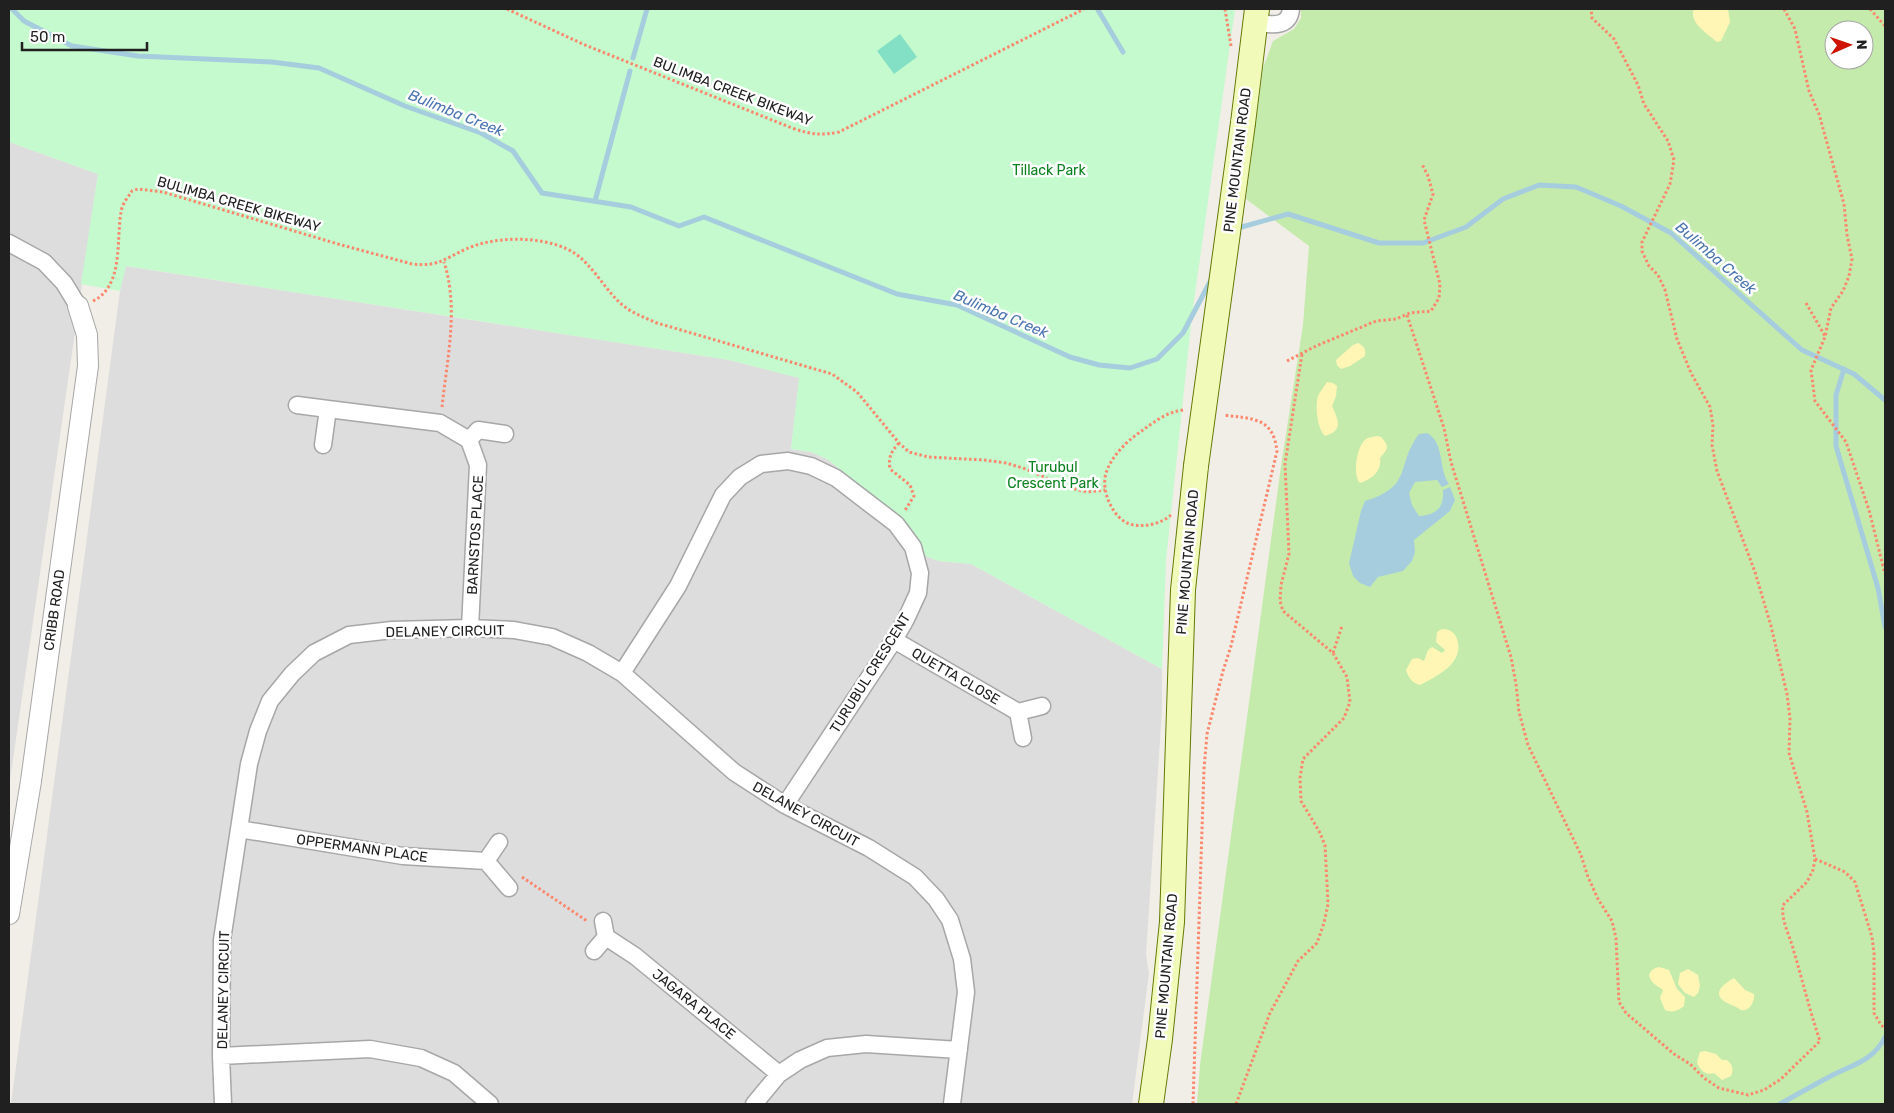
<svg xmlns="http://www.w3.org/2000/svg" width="1894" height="1113" font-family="Rubik,sans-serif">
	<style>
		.residential { fill: #dedddd }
		.grass { fill: #c5ebac; fill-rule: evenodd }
		.sand { fill: #fff6b6 }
		.park { fill: #c4facd }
		.pitch { fill: #84e0c4 }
		.water { fill: #a6cdde }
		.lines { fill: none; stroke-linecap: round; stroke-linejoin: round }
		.stream { stroke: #a6cdde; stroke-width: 5 }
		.minor-casing { stroke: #a7a7a7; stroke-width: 19 }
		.tertiary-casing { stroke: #a7a7a7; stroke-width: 22 }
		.secondary-casing { stroke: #637a04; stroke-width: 26 }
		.path { stroke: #fb876d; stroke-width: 3; stroke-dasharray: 2.5 2.5; stroke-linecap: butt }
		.minor { stroke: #fff; stroke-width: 16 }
		.tertiary { stroke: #fff; stroke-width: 20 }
		.secondary { stroke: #f2faba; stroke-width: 24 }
		.secondary-bridge-casing { stroke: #637a04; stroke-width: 26; stroke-linecap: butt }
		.secondary-bridge { stroke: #f2faba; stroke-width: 24 }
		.labels { text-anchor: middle; stroke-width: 5; stroke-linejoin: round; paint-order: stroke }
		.street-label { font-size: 14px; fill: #202020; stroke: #fff }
		.park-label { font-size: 14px; fill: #0b811f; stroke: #fff }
		.water-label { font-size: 15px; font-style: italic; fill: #4b75b1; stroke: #fff }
	</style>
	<rect width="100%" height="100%" fill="#f0eee6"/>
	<!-- residential -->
	<path class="residential" d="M 9,142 L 98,174 L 9,787 Z
		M 125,266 L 729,360 L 800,378 L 791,449 L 811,452 L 827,459 L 905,521 L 918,539 L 925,556 L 939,561 L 971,564 L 1162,669 L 1162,709 L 1146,955 L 1149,973 L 1132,1104 L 11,1104 L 120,291 Z"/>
	<!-- grass -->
	<path class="grass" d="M 1301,9 L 1885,9 L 1885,1104 L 1197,1104 L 1200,1065 L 1281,466 L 1303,325 L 1309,246 L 1246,199 L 1263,68 L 1273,41 L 1294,29 L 1301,18 ZM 1834,30 L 1864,30 L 1864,60 L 1834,60 Z"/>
	<!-- sand -->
	<path class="sand" d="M 1694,9 L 1728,9 L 1730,22 L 1721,41 L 1717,42 C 1708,34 1688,22 1694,9 Z
		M 1358,343 C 1364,346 1366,349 1365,356 L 1350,366 L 1341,369 L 1337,365 L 1336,360 L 1353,345 Z
		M 1327,382 L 1333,383 L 1337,386 L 1336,396 L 1332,406 C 1338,420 1344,430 1325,436 C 1317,429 1315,406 1318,396 C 1320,391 1325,386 1327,382 Z
		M 1377,436 L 1381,437 C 1390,447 1388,449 1380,458 C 1382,471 1372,479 1360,483 C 1352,475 1357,445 1366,439 C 1369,437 1373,437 1377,436 Z
		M 1442,629 C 1449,629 1455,632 1457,639 C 1465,663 1437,676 1420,685 C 1412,683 1408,677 1406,670 L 1412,659 L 1418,658 L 1424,661 L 1428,650 L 1432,647 L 1442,653 L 1445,650 L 1436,642 L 1437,632 Z
		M 1659,967 L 1669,970 L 1677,989 L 1685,997 L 1684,1006 C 1678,1011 1672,1013 1665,1010 L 1660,998 L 1663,990 C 1657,985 1651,984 1649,975 C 1651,970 1654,968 1659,967 Z
		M 1688,969 L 1698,975 L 1700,986 L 1698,993 L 1694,997 L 1685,993 L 1678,984 L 1680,973 Z
		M 1734,978 L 1745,990 L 1754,994 C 1755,1000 1750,1012 1741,1010 C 1739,1009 1737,1007 1734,1006 C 1712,998 1716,988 1734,978 Z
		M 1705,1051 L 1716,1054 L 1722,1060 L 1727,1060 C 1732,1064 1734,1069 1731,1076 L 1722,1080 L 1714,1073 C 1705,1076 1700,1070 1697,1062 L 1700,1052 Z"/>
	<!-- park -->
	<path class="park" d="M 9,9 L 1235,9 L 1192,315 L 1166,560 L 1162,669 L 971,564 L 939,561 L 925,556 L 918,539 L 905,521 L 827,459 L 811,452 L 791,449 L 799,378 L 729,360 L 126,266 L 120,291 L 81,284 L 98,174 L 9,142 Z"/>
	<!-- pitch -->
	<path class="pitch" d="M 900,34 L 917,57 L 894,74 L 877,51 Z"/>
	<!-- water -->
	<path class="water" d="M 1427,433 C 1445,443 1438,468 1449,484 L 1442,487 L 1437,480 L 1415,482 L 1409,493 L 1412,505 L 1419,516 C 1436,515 1444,508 1443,490 L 1450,487 L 1455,500 L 1450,511 L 1414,540 L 1415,552 L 1412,561 L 1403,571 L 1378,577 L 1370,587 L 1360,583 L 1353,576 L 1349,563 L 1361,511 L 1365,501 C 1414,486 1395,466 1419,434 Z"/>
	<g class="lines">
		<!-- stream -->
		<path class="stream" d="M 12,9 L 24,21 L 72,46 L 138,56 L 272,62 L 319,68 L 405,106 L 481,133 L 513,151 L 542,193 L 631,207 L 679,226 L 704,217 L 897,294 L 957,305 L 1070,357 L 1099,365 L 1130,368 L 1157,359 L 1183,333 L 1212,278
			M 1098,10 L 1123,52
			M 633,58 L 647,9
			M 595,201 L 630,71
			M 1237,230 L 1238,228 L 1288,214 L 1379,243 L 1423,243 L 1466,227 L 1503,199 L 1539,185 L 1576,187 L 1621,206 L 1671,233 L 1802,350 L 1854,374 L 1885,400
			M 1844,369 L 1836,395 L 1836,446 L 1878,588 L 1885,627
			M 1780,1104 C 1796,1095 1812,1086 1829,1077 C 1851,1065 1873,1062 1885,1037"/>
		<defs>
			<path id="minor" d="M 1255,23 C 1270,24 1289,29 1291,9
				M 9,243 L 44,262 L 64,283 L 78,306
				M 297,405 L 328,409 L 323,445
				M 328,409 L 440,423 L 469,440 L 478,465 L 470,628
				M 469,440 L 478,430 L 505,434
				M 894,640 L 1018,712
				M 622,673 L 678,586 L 723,495 L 740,477 L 761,464 L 788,461 L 811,466 L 836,478 L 896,524 L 913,547 L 920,573 L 918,593 L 906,619 L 894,640 L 785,805
				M 1023,738 L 1018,712 L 1042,706
				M 239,829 L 403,856 L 486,861
				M 499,842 L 486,861 L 509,888
				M 606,937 L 635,956 L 779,1074
				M 594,951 L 606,937 L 603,921
				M 221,1056 L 370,1049 L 421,1058 L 454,1073 L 490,1104
				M 223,1104 L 221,1056 L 222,940 L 249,764 L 258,731 L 270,701 L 292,674 L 314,653 L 349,635 L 392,630 L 470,628 L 514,630 L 552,637 L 588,653 L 622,673 L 734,772 L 785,805 L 869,848 L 915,877 L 936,899 L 950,920 L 962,959 L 966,992 L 952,1104
				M 754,1104 L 779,1074 L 800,1060 L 827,1048 L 866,1044 L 959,1050"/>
			<path id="tertiary" d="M 9,914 L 31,781 L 88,366 L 87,335 L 78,306"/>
			<path id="secondary" d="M 1243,123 L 1257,9
				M 1151,1104 L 1160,1039 L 1172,922 L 1183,590 L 1196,466"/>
		</defs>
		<!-- minor casing -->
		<use href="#minor" class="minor-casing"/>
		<!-- tertiary casing -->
		<use href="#tertiary" class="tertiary-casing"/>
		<!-- secondary casing -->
		<use href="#secondary" class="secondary-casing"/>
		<!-- path -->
		<path class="path" d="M 507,9 L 585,45 L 792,128 C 809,134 821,136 839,132 L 1084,9
			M 1225,9 L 1231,46
			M 1784,9 L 1795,29 L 1809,91 L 1819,114 L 1844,204 L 1847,235 L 1852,259 L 1849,276 L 1843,291 L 1831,308 L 1825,337 L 1811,370 L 1815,401 L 1846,442 L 1869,510 L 1885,574
			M 1870,9 L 1885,26
			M 93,301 C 124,286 116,240 121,212 C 122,204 128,197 132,191 L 138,189 L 163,192 L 338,244 L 412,264 C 438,267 444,259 466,249 C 495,236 539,236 567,249 C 589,259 601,284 618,301 C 629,312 643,317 657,323 L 832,374 L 857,392 L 899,443 L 909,452 L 928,457 L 984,460 L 1006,463 L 1026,469 L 1067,487 L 1087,492 L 1105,490
			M 1806,303 L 1825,336
			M 1407,315 L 1444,428 L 1451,462 L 1511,657 L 1516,684 L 1519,712 L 1528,745 L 1581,855 L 1588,877 L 1598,899 L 1612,921 L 1616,938 L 1619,1002 L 1626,1013 L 1674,1054 L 1690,1064 L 1704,1078 L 1719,1088 L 1748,1095 L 1764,1090 L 1781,1079 L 1820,1041 C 1810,1012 1803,982 1794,952 C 1790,935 1781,922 1783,905 L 1807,882 L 1813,870 L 1815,859 L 1807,812 L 1789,753 L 1790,718 L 1787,694 L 1771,626 L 1755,572 L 1717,471 L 1712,445 L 1713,425 L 1710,407 L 1691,373 L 1677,339 L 1665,290 L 1658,275 L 1649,266 L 1642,251 L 1642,242 L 1670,184 L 1674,160 L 1668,141 L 1644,104 L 1638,85 L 1614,39 L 1592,18 L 1591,9
			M 1287,361 L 1316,346 L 1376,321 L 1396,319 L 1410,313 L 1431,311 L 1439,298 L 1440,284 L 1424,220 L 1433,194 L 1428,176 L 1422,164
			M 442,407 C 447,359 459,308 444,262
			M 899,443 C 891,452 888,457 890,469 L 910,485 L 914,496 L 904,512
			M 1171,515 C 1161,524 1141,529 1127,523 C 1111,515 1101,489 1106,473 C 1112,455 1128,440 1143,430 C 1155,421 1169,411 1184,410
			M 1333,653 L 1342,626
			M 1815,859 L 1845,872 L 1855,882 L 1872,937 L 1874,953 L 1874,1013 L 1881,1025 L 1885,1028
			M 522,877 L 587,921
			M 1193,1104 L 1204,769 L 1207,734 L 1223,671 L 1231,646 L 1277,451 C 1273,416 1251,419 1223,415
			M 1236,1104 L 1270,1013 L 1298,961 L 1317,943 L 1324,923 L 1328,904 L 1325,845 L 1319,831 L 1301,801 L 1300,778 L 1303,759 L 1344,718 L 1350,702 L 1347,677 L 1333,653 L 1283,611 L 1280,601 L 1281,585 L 1289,554 L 1285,464 L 1302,354"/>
		<!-- minor -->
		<use href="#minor" class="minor"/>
		<!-- tertiary -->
		<use href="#tertiary" class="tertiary"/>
		<!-- secondary -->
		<use href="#secondary" class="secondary"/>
		<defs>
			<path id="secondary-bridge" d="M 1196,466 L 1243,123"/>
		</defs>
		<!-- secondary-bridge casing -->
		<use href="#secondary-bridge" class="secondary-bridge-casing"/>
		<!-- secondary-bridge -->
		<use href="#secondary-bridge" class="secondary-bridge"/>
	</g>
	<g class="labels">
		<!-- street labels -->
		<g class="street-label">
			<text transform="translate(733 91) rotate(21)" y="5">BULIMBA CREEK BIKEWAY</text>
			<text transform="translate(1237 160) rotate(-83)" y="5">PINE MOUNTAIN ROAD</text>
			<text transform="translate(239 204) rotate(16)" y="5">BULIMBA CREEK BIKEWAY</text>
			<text transform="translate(475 535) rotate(-87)" y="5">BARNSTOS PLACE</text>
			<text transform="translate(1187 562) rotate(-85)" y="5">PINE MOUNTAIN ROAD</text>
			<text transform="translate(54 610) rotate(-82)" y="5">CRIBB ROAD</text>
			<text transform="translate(445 631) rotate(-1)" y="5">DELANEY CIRCUIT</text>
			<text transform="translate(870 673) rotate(-58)" y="5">TURUBUL CRESCENT</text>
			<text transform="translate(956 676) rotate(30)" y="5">QUETTA CLOSE</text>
			<text transform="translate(806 814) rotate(29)" y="5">DELANEY CIRCUIT</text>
			<text transform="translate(362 848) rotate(8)" y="5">OPPERMANN PLACE</text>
			<text transform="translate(1166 966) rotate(-85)" y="5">PINE MOUNTAIN ROAD</text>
			<text transform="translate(223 990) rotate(-89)" y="5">DELANEY CIRCUIT</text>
			<text transform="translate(694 1004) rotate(39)" y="5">JAGARA PLACE</text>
		</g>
		<!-- park labels -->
		<g class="park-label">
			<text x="1049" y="175">Tillack Park</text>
			<text x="1053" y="472">Turubul<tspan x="1053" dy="16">Crescent Park</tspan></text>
		</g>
		<!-- water labels -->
		<g class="water-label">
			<text transform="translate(456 113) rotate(22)" y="5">Bulimba Creek</text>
			<text transform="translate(1716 258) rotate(41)" y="5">Bulimba Creek</text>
			<text transform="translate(1001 314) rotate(23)" y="5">Bulimba Creek</text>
		</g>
	</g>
	<!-- border -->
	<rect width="1894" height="1113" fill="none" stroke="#202020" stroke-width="20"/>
	<!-- north arrow -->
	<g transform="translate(1849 45) rotate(88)"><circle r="24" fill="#ffffff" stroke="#a6a6a6"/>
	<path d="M0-4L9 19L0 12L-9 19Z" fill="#d01200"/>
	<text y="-8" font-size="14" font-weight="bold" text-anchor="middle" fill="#202020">N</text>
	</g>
	<!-- scale -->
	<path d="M22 42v8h125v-8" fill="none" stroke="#202020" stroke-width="2.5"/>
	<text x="30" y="42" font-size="15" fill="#202020" stroke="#ffffff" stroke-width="4" paint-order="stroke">50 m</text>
</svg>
